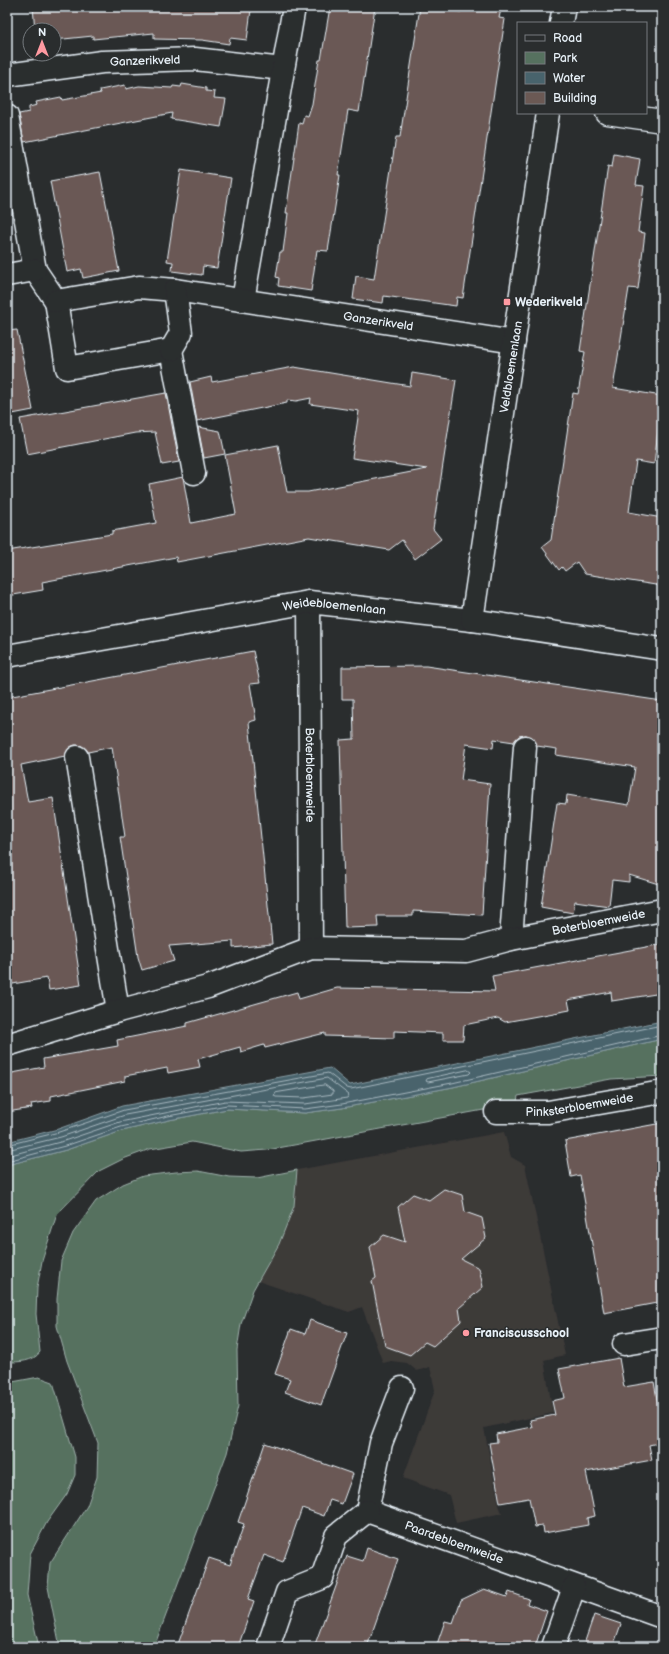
<svg xmlns="http://www.w3.org/2000/svg" width="669" height="1654" font-family="'Balsamiq Sans',sans-serif">
	<style>
		.built { fill: #3e3a39 }
		.green { fill: #56715f; stroke: #9fb1ac }
		.water { fill: #48636c; stroke: #889ca4 }
		.lines { fill: none; stroke-linecap: round; stroke-linejoin: round }
		.shore { stroke: #a8b8c0; stroke-width: 1 }
		.building { fill: #6b5954; stroke: #e8f1f8 }
		.street-casing { stroke: #e8f1f8; stroke-width: 25 }
		.secondary-casing { stroke: #e8f1f8; stroke-width: 25 }
		.street { stroke: #2a2d2e; stroke-width: 22 }
		.secondary { stroke: #2a2d2e; stroke-width: 22 }
		.poi-dot { fill: #ff9aa2; stroke: #2a2d2e; stroke-width: 1.5 }
		.labels { text-anchor: middle; stroke-width: 3; stroke-linejoin: round; paint-order: stroke }
		.street-label { font-size: 12px; fill: #e8f1f8; stroke: #2a2d2e }
		.poi-label { font-size: 12px; font-weight: bold; fill: #e8f1f8; stroke: #2a2d2e; text-anchor: start }
	</style>
	<rect width="100%" height="100%" fill="#2a2d2e"/>
	<filter id="ink" filterUnits="userSpaceOnUse"><feTurbulence type="fractalNoise" baseFrequency=".025" numOctaves="2"/><feDisplacementMap in="SourceGraphic" scale="8" xChannelSelector="R" yChannelSelector="G"/><feConvolveMatrix kernelMatrix="1 2 1 2 8 2 1 2 1" color-interpolation-filters="sRGB"/></filter>
	<g filter="url(#ink)">
		<!-- built -->
		<path class="built" d="M 504,1132 L 511,1157 L 525,1165 L 565,1355 L 544,1360 L 553,1413 L 484,1428 L 499,1505 L 502,1513 L 456,1523 L 449,1495 L 403,1478 L 435,1390 L 430,1367 L 417,1371 L 407,1363 L 391,1361 L 383,1363 L 362,1307 L 349,1312 L 258,1281 L 279,1244 L 294,1206 L 297,1170 Z"/>
		<!-- green -->
		<path class="green" d="M 662,1039 L 662,1076 L 611,1079 L 518,1096 L 515,1111 L 489,1109 L 267,1150 L 241,1152 L 192,1142 L 150,1149 L 123,1159 L 99,1171 L 57,1214 L 42,1261 L 37,1288 L 36,1314 L 40,1352 C 33,1362 19,1362 7,1362 L 7,1165 L 66,1150 L 122,1131 L 169,1120 L 227,1109 L 305,1113 L 342,1108 L 453,1087 Z
			M 297,1170 L 294,1206 L 279,1244 L 253,1290 L 241,1324 L 237,1350 L 238,1406 L 227,1453 L 154,1647 L 60,1647 L 48,1587 L 50,1563 L 87,1506 L 97,1477 L 98,1443 L 67,1361 L 57,1326 L 57,1299 L 61,1261 L 73,1233 L 96,1201 L 123,1184 L 143,1176 L 176,1172 L 198,1171 L 229,1177 L 257,1178 Z
			M 39,1377 L 53,1382 L 75,1457 L 75,1475 L 67,1494 L 47,1522 L 30,1554 L 27,1595 L 39,1647 L 7,1647 L 7,1383 Z"/>
		<!-- water -->
		<path class="water" d="M 662,1021 L 662,1039 L 453,1087 L 342,1108 L 305,1113 L 227,1109 L 169,1120 L 122,1131 L 66,1150 L 7,1165 L 7,1142 L 58,1129 L 122,1106 L 330,1068 L 350,1085 Z"/>
		<g class="lines">
			<!-- shore -->
			<path class="shore" d="M 468,1070 L 471,1072 L 469,1074 L 428,1082 L 426,1081 L 427,1079 Z
				M 325,1085 L 333,1091 L 333,1094 L 304,1098 L 276,1097 L 274,1096 L 276,1093 Z
				M 7,1145 L 59,1132 L 124,1110 L 328,1073 L 347,1088 L 351,1089 L 662,1025
				M 7,1150 L 61,1137 L 125,1115 L 327,1078 L 349,1095 L 347,1098 L 305,1104 L 225,1101 L 120,1122 L 64,1141 L 7,1156
				M 7,1161 L 65,1146 L 121,1127 L 168,1116 L 227,1105 L 305,1109 L 342,1104 L 452,1083 L 662,1035"/>
		</g>
		<!-- building -->
		<path class="building" d="M 33,7 L 233,7 L 251,10 L 247,40 L 230,38 L 229,44 L 202,40 L 154,39 L 154,33 L 93,39 L 93,36 L 54,40 L 54,30 L 35,30 Z
			M 330,7 L 375,7 L 359,112 L 348,110 L 338,175 L 340,175 L 328,251 L 317,250 L 311,291 L 278,286 L 279,278 L 276,277 L 280,252 L 283,252 L 288,213 L 286,213 L 299,123 L 302,124 L 304,115 L 308,116 L 312,104 L 319,60 L 321,60 Z
			M 420,7 L 461,12 L 462,7 L 488,7 L 501,9 L 499,18 L 505,19 L 463,298 L 457,297 L 456,306 L 384,296 L 383,303 L 353,299 L 356,276 L 374,279 L 396,137 L 400,137 Z
			M 182,84 L 206,88 L 206,91 L 215,92 L 214,98 L 226,99 L 221,127 L 171,119 L 172,113 L 24,142 L 19,114 L 29,112 L 29,107 L 37,105 L 36,102 L 61,97 L 62,100 L 101,93 L 100,90 L 125,85 L 126,89 L 139,86 L 172,88 L 173,86 L 181,87 Z
			M 614,154 L 640,159 L 636,185 L 644,186 L 638,232 L 645,233 L 638,289 L 629,288 L 613,388 L 662,396 L 654,464 L 636,461 L 629,512 L 662,518 L 662,586 L 585,574 L 577,562 L 565,571 L 562,567 L 559,570 L 542,547 L 551,540 L 573,393 L 578,394 L 585,352 L 580,351 L 608,166 L 612,167 Z
			M 181,170 L 231,178 L 217,268 L 203,266 L 202,275 L 172,271 L 173,262 L 167,261 Z
			M 100,172 L 119,271 L 83,278 L 81,269 L 67,272 L 50,181 Z
			M 17,330 L 33,410 L 7,415 L 7,331 Z
			M 294,367 L 410,386 L 412,373 L 456,380 L 433,529 L 441,539 L 415,559 L 402,540 L 389,550 L 309,537 L 177,562 L 176,557 L 42,582 L 43,590 L 7,596 L 7,551 L 112,534 L 112,531 L 156,523 L 149,484 L 183,477 L 191,523 L 236,514 L 225,455 L 278,445 L 287,492 L 308,492 L 427,469 L 352,458 L 359,411 L 310,404 L 311,398 L 296,401 L 287,400 L 287,403 L 197,421 L 190,382 L 211,377 L 212,382 Z
			M 166,393 L 179,462 L 162,465 L 155,432 L 135,433 L 27,454 L 20,419 Z
			M 198,427 L 220,431 L 225,454 L 204,458 Z
			M 253,651 L 260,683 L 250,684 L 256,720 L 249,722 L 272,944 L 233,948 L 233,941 L 169,946 L 174,961 L 142,970 L 138,957 L 120,837 L 125,837 L 112,747 L 88,752 L 82,746 L 75,745 L 69,748 L 65,756 L 21,765 L 28,802 L 53,798 L 81,985 L 49,990 L 47,978 L 7,985 L 7,697 Z
			M 426,666 L 662,701 L 662,885 L 629,875 L 629,882 L 612,880 L 609,906 L 575,901 L 573,913 L 541,907 L 557,803 L 566,804 L 567,795 L 629,805 L 635,767 L 556,755 L 557,749 L 537,746 L 532,737 L 526,735 L 519,736 L 514,742 L 494,739 L 493,748 L 466,744 L 461,780 L 490,784 L 482,915 L 413,911 L 413,916 L 377,916 L 378,927 L 345,928 L 340,740 L 354,739 L 353,699 L 342,699 L 342,667 Z
			M 662,944 L 662,993 L 612,1001 L 611,992 L 568,1000 L 570,1010 L 505,1022 L 498,1018 L 464,1025 L 463,1040 L 443,1040 L 443,1033 L 394,1031 L 394,1038 L 325,1036 L 325,1033 L 265,1048 L 264,1045 L 241,1052 L 240,1047 L 198,1059 L 200,1067 L 168,1073 L 167,1068 L 125,1076 L 125,1081 L 51,1096 L 51,1101 L 31,1104 L 32,1108 L 7,1112 L 7,1074 L 44,1067 L 43,1059 L 118,1046 L 117,1040 L 187,1026 L 187,1023 L 297,992 L 299,999 L 337,988 L 495,991 L 492,976 Z
			M 662,1123 L 662,1302 L 604,1313 L 580,1175 L 571,1177 L 565,1141 Z
			M 444,1189 L 462,1195 L 465,1212 L 482,1218 L 486,1238 L 461,1259 L 479,1268 L 483,1287 L 459,1308 L 461,1321 L 433,1346 L 425,1342 L 410,1355 L 385,1346 L 372,1281 L 376,1278 L 370,1247 L 384,1235 L 405,1242 L 398,1207 L 413,1194 L 429,1200 Z
			M 310,1320 L 347,1333 L 321,1405 L 285,1392 L 290,1379 L 275,1374 L 291,1329 L 305,1334 Z
			M 619,1358 L 624,1387 L 654,1382 L 662,1427 L 662,1442 L 649,1445 L 652,1460 L 586,1472 L 595,1516 L 587,1518 L 588,1525 L 544,1533 L 543,1526 L 535,1527 L 529,1498 L 500,1503 L 489,1443 L 497,1442 L 496,1434 L 532,1427 L 530,1420 L 555,1415 L 552,1401 L 565,1398 L 559,1369 Z
			M 265,1443 L 353,1474 L 342,1504 L 330,1500 L 324,1516 L 302,1508 L 283,1562 L 264,1555 L 248,1599 L 254,1601 L 238,1647 L 177,1647 L 209,1558 L 230,1565 L 244,1524 L 238,1522 Z
			M 367,1548 L 398,1559 L 367,1647 L 314,1647 L 347,1556 L 363,1561 Z
			M 484,1589 L 507,1597 L 509,1592 L 529,1599 L 527,1604 L 547,1611 L 535,1647 L 436,1647 L 445,1621 L 453,1623 L 461,1600 Z
			M 594,1615 L 621,1624 L 613,1647 L 583,1647 Z"/>
		<g class="lines">
			<defs>
				<g id="street">
					<path id="s1" d="M 7,75 L 102,62 L 195,59 L 283,69"/>
					<path d="M 607,113 L 662,121"/>
					<path d="M 7,116 L 35,270 L 56,301 L 67,368 L 171,350 L 194,473"/>
					<path d="M 7,275 L 35,270"/>
					<path d="M 243,300 L 294,7"/>
					<path id="s2" d="M 56,301 L 139,287 L 175,290 L 514,342"/>
					<path d="M 171,350 L 181,333 L 175,290"/>
					<path id="s3" d="M 309,602 L 311,948"/>
					<path id="s4" d="M 7,656 L 309,602 L 472,620"/>
					<path d="M 77,757 L 118,1011"/>
					<path d="M 511,939 L 525,747"/>
					<path id="s5" d="M 7,1045 L 118,1011 L 208,987 L 311,948 L 466,951 L 511,939 L 662,910"/>
					<path id="s6" d="M 496,1112 L 548,1112 L 662,1092"/>
					<path d="M 624,1344 L 662,1338"/>
					<path id="s7" d="M 402,1388 L 381,1443 L 367,1511 L 662,1617"/>
					<path d="M 268,1647 L 287,1592 L 322,1578 L 336,1536 L 367,1511"/>
					<path d="M 553,1647 L 574,1587"/>
				</g>
				<path id="secondary" d="M 561,23 L 564,7
					M 548,113 L 472,620 L 662,649"/>
			</defs>
			<!-- street casing -->
			<use href="#street" class="street-casing"/>
			<!-- secondary casing -->
			<use href="#secondary" class="secondary-casing"/>
			<!-- street -->
			<use href="#street" class="street"/>
			<!-- secondary -->
			<use href="#secondary" class="secondary"/>
		</g>
	</g>
	<!-- markers -->
	<g class="poi-dot">
		<rect x="503" y="298" width="8" height="8" rx="2"/>
		<circle cx="466" cy="1333" r="4"/>
	</g>
	<g class="labels">
		<!-- street labels -->
		<g class="street-label">
			<text dy="4" stroke="none"><textPath href="#s1" startOffset="139">Ganzerikveld</textPath></text>
			<text dy="4" stroke="none"><textPath href="#s2" startOffset="326">Ganzerikveld</textPath></text>
			<text transform="translate(511 367) rotate(-81)" y="4">Veldbloemenlaan</text>
			<text dy="4" stroke="none"><textPath href="#s4" startOffset="332">Weidebloemenlaan</textPath></text>
			<text dy="4" stroke="none"><textPath href="#s3" startOffset="173">Boterbloemweide</textPath></text>
			<text dy="4" stroke="none"><textPath href="#s5" startOffset="610">Boterbloemweide</textPath></text>
			<text dy="4" stroke="none"><textPath href="#s6" startOffset="84">Pinksterbloemweide</textPath></text>
			<text dy="4" stroke="none"><textPath href="#s7" startOffset="221">Paardebloemweide</textPath></text>
		</g>
		<!-- poi labels -->
		<g class="poi-label">
			<text x="515" y="306">Wederikveld</text>
			<text x="474" y="1337">Franciscusschool</text>
		</g>
	</g>
	<!-- margin -->
	<rect width="669" height="1654" fill="none" stroke="#2a2d2e" stroke-width="24"/>
	<rect x="12" y="12" width="645" height="1630" fill="none" stroke="#e8f1f8" stroke-width="1.5" filter="url(#ink)"/>
	<!-- legend -->
	<rect x="517" y="22" width="130" height="92" fill="#2a2d2e" stroke="#767b7f"/>
	<rect x="525" y="35" width="20" height="6" fill="#2a2d2e" stroke="#767b7f"/>
	<text x="553" y="42" font-size="12" fill="#e8f1f8">Road</text>
	<rect x="525" y="52" width="20" height="12" fill="#56715f" stroke="#767b7f"/>
	<text x="553" y="62" font-size="12" fill="#e8f1f8">Park</text>
	<rect x="525" y="72" width="20" height="12" fill="#48636c" stroke="#767b7f"/>
	<text x="553" y="82" font-size="12" fill="#e8f1f8">Water</text>
	<rect x="525" y="92" width="20" height="12" fill="#6b5954" stroke="#767b7f"/>
	<text x="553" y="102" font-size="12" fill="#e8f1f8">Building</text>
	<!-- north arrow -->
	<g transform="translate(42 42)"><circle r="19" fill="#2a2d2e" stroke="#767b7f"/>
	<path d="M0-3L7 15L0 10L-7 15Z" fill="#ff9aa2"/>
	<text y="-6" font-size="11" font-weight="bold" text-anchor="middle" fill="#e8f1f8">N</text>
	</g>
</svg>
